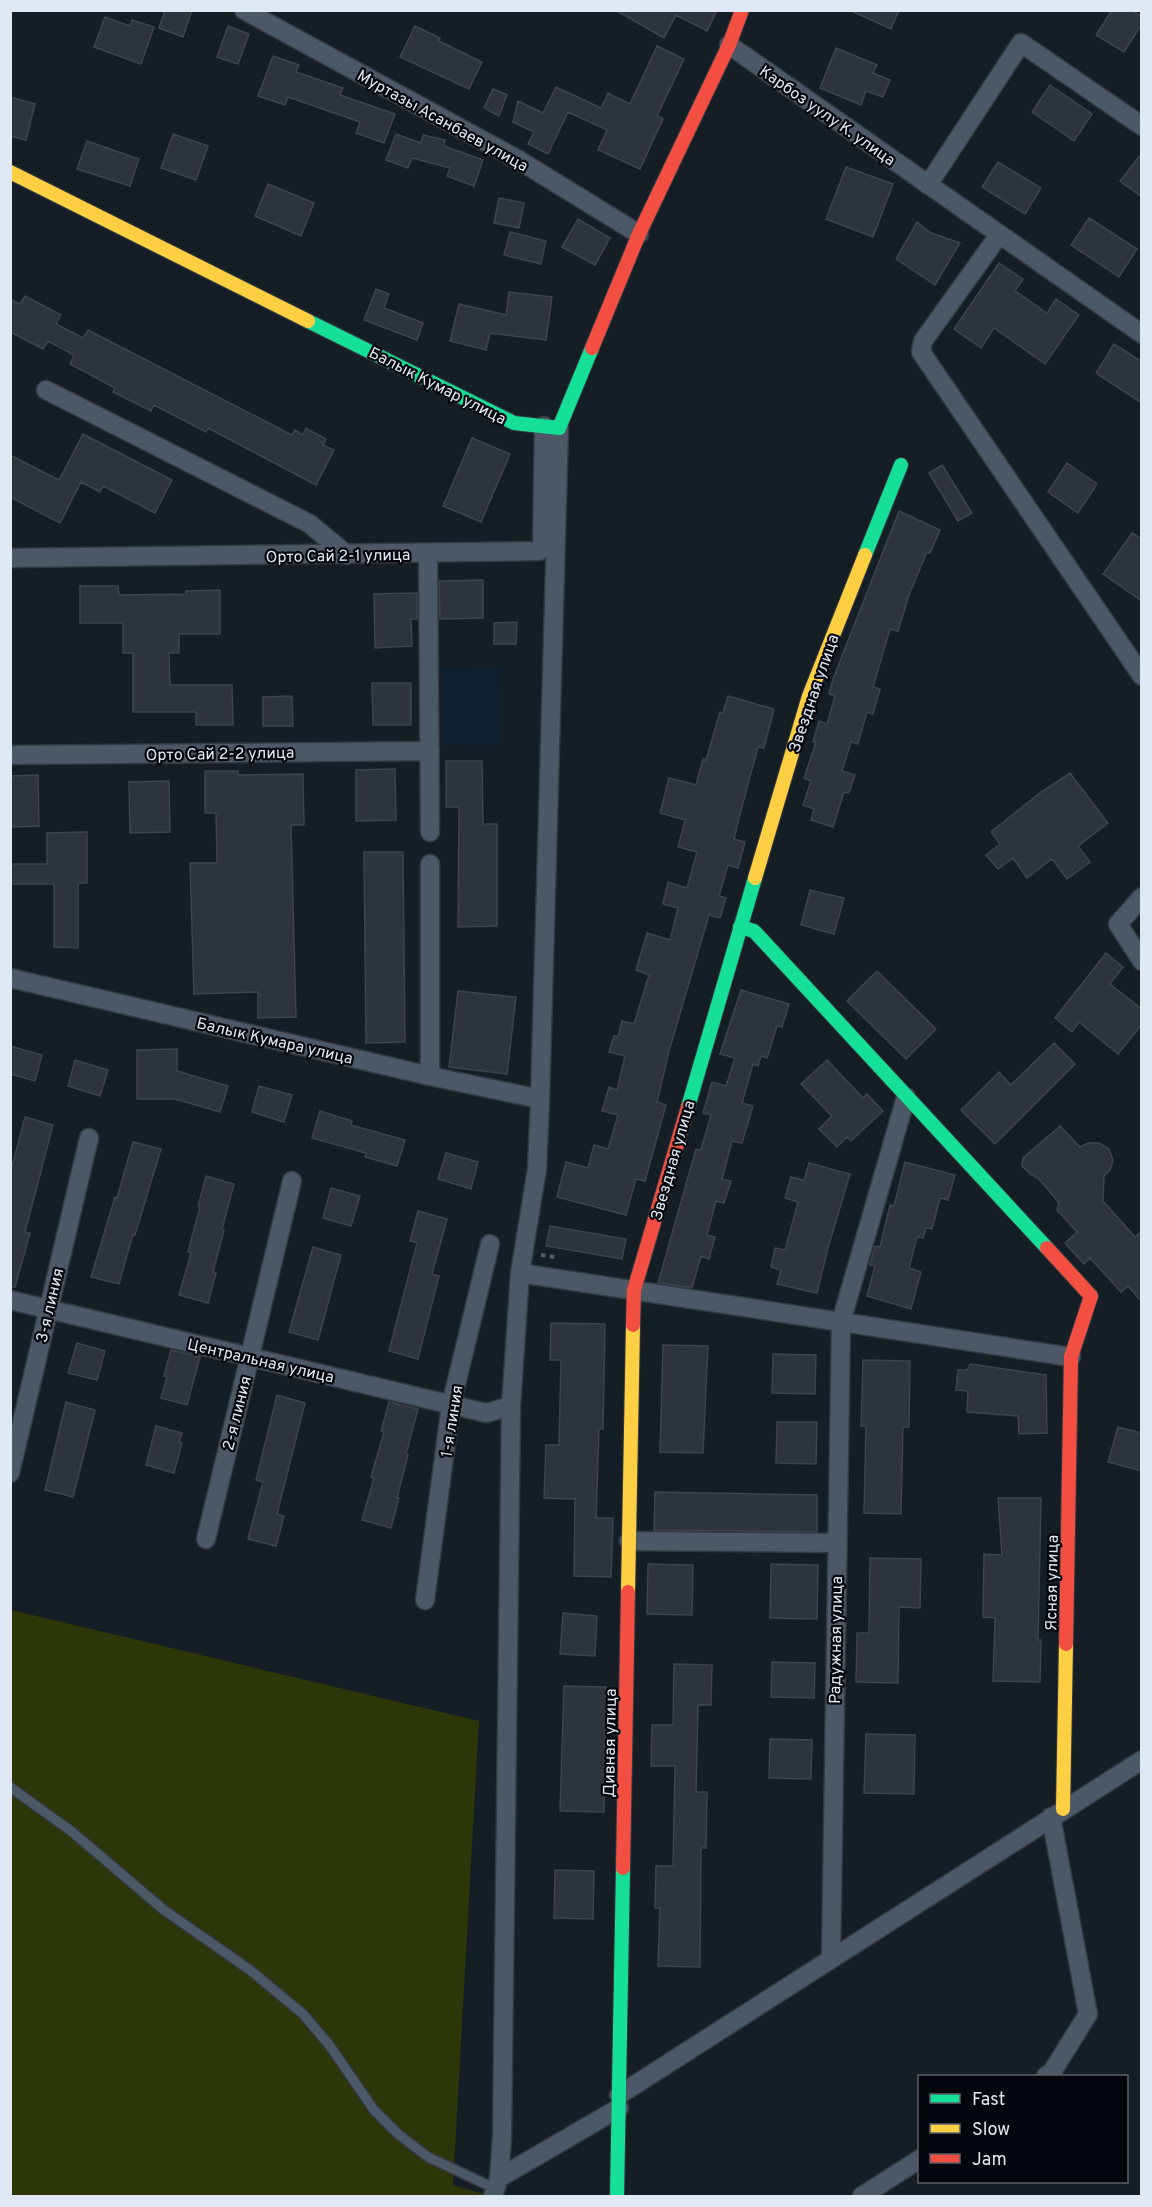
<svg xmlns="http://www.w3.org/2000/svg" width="1152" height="2207" font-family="Overpass,sans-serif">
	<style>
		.built { fill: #102033 }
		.green { fill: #2b3709 }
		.building { fill: #2d343c; stroke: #3d444b; stroke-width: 1.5 }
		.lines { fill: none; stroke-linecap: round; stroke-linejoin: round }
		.lane-casing { stroke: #333940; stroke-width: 12 }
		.street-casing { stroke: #333940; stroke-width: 21 }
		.fast-casing { stroke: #333940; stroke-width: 16 }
		.slow-casing { stroke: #333940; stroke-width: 16 }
		.jam-casing { stroke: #333940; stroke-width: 16 }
		.path { stroke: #525b66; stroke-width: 4; stroke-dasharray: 4.5 4.5; stroke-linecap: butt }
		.lane { stroke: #4c5866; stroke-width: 9 }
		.street { stroke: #4c5866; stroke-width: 18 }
		.fast { stroke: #16e098; stroke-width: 14 }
		.slow { stroke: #ffcf43; stroke-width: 14 }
		.jam { stroke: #f24e42; stroke-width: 14 }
		.labels { text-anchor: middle; stroke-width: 4.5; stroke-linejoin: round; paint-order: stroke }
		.street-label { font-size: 16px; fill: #dfe8f3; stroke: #03060c }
	</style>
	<rect width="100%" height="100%" fill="#151d25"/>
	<!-- built -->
	<path class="built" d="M 498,668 L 499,745 L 444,744 L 444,669 Z"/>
	<!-- green -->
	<path class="green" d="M 11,1610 L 479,1721 L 453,2185 L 490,2196 L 11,2196 Z"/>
	<!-- building -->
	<path class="building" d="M 165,10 L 192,10 L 183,37 L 159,28 Z
		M 615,10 L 717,10 L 707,31 L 676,15 L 664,38 Z
		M 849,10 L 899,10 L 891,29 Z
		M 1112,10 L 1131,10 L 1142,17 L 1142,24 L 1124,52 L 1096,35 Z
		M 105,17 L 130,26 L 132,20 L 154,27 L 141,64 L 94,47 Z
		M 228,26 L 249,34 L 238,64 L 217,57 Z
		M 415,26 L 440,38 L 439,41 L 482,62 L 469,89 L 400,57 Z
		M 657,46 L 684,59 L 657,116 L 663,119 L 640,169 L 598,150 L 607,130 L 568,112 L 548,154 L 528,144 L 534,132 L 513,122 L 518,101 L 543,113 L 556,87 L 601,108 L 608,93 L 630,104 Z
		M 836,48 L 877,65 L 873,73 L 890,80 L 883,97 L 866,91 L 861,105 L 820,88 Z
		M 273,56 L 299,65 L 296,72 L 343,88 L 340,95 L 395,114 L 384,143 L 356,133 L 360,122 L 288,97 L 285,105 L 258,96 Z
		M 1050,85 L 1092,114 L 1074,141 L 1032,112 Z
		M 493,89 L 507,95 L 499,116 L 484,108 Z
		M 10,97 L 35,104 L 26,140 L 10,136 Z
		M 173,134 L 208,146 L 196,180 L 161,168 Z
		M 396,134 L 421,143 L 423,135 L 445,140 L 444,146 L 483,160 L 474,186 L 447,176 L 450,168 L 412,158 L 408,168 L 386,160 Z
		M 87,141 L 139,159 L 130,186 L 77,169 Z
		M 1142,153 L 1142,197 L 1120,181 Z
		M 998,162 L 1041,188 L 1025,214 L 982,187 Z
		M 846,167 L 893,184 L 873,237 L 826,219 Z
		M 268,184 L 314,203 L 301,236 L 255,216 Z
		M 499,198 L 524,203 L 519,228 L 494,223 Z
		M 1089,218 L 1137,249 L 1119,277 L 1071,245 Z
		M 578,219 L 610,238 L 595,265 L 562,247 Z
		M 917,222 L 931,233 L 960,243 L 935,285 L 896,259 Z
		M 510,232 L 546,241 L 541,264 L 504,255 Z
		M 999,263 L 1023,279 L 1015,291 L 1047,313 L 1056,299 L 1079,315 L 1045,364 L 994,328 L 981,348 L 954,329 Z
		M 376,289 L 389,294 L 384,308 L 423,323 L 417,340 L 364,320 Z
		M 509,292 L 552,297 L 546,340 L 490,333 L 486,350 L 450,341 L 459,304 L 506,315 Z
		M 25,296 L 61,315 L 56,324 L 83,338 L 88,330 L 292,435 L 295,430 L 303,435 L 306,428 L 326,439 L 323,445 L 334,450 L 316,485 L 208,428 L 206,432 L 154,405 L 151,411 L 113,392 L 115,388 L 70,364 L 74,355 L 48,341 L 43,349 L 10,332 L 10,299 L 20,304 Z
		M 1114,344 L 1142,362 L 1142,403 L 1096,373 Z
		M 83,434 L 172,480 L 155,513 L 103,486 L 100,492 L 81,482 L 60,523 L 10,497 L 10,455 L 59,480 Z
		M 472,438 L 510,454 L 481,522 L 443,506 Z
		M 1067,463 L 1097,484 L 1078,513 L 1048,492 Z
		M 942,465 L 972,513 L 958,521 L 929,473 Z
		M 899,511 L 940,530 L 930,553 L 927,552 L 909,595 L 898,631 L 890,629 L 873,687 L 880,689 L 873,714 L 867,712 L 858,744 L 851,742 L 842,771 L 855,775 L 849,793 L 844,792 L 833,827 L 811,820 L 814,809 L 803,805 L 811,781 L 804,778 L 816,742 L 813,742 L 819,721 L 827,724 L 835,696 L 829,694 L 833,679 Z
		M 1132,533 L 1142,539 L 1142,601 L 1103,574 Z
		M 483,580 L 483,618 L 440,619 L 439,581 Z
		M 80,586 L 118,586 L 119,595 L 186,594 L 186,591 L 220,590 L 220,634 L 179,634 L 179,653 L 169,653 L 170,685 L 232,685 L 233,725 L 196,725 L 196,712 L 133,712 L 133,653 L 123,653 L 123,623 L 80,623 Z
		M 417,593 L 417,619 L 411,619 L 412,646 L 375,648 L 374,594 Z
		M 517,622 L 516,644 L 494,644 L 494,623 Z
		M 372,683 L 411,683 L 411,725 L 373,725 Z
		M 292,696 L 293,726 L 263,726 L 263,697 Z
		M 728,696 L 774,709 L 764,748 L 758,747 L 739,818 L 734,839 L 745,842 L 738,868 L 728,865 L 719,896 L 726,898 L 720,918 L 709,915 L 669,1051 L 657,1102 L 666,1105 L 645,1181 L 636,1179 L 626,1215 L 557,1197 L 566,1162 L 588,1168 L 594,1145 L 608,1149 L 618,1115 L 602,1111 L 609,1087 L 617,1090 L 625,1056 L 609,1052 L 614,1036 L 618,1037 L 622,1021 L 634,1024 L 649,975 L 636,970 L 647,933 L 670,940 L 678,908 L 663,904 L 668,882 L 687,888 L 697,852 L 678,847 L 685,820 L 660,813 L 669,778 L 696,785 L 703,759 L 706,760 L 720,712 L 723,713 Z
		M 446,761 L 482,761 L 483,824 L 497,824 L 497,926 L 458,927 L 459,807 L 446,807 Z
		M 395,769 L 396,820 L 356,821 L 356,770 Z
		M 205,771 L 238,771 L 238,775 L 303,774 L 304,825 L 291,825 L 296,1017 L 258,1018 L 258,992 L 194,994 L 190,863 L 217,863 L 216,813 L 205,813 Z
		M 1070,773 L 1108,823 L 1078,846 L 1090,862 L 1067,879 L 1052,859 L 1027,878 L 1013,858 L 998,869 L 986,855 L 1000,844 L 991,832 L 1041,792 Z
		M 38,775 L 39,826 L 10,827 L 10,776 Z
		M 169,781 L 170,832 L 130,833 L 129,782 Z
		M 87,832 L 87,883 L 78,883 L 78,948 L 54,947 L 54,884 L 10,884 L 10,864 L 47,864 L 47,833 Z
		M 364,852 L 403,852 L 405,1042 L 366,1043 Z
		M 810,890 L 844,898 L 834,934 L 801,925 Z
		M 1106,953 L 1123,967 L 1110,984 L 1142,1009 L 1142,1024 L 1118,1054 L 1079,1022 L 1072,1032 L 1055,1018 Z
		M 877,971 L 936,1029 L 906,1059 L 847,1001 Z
		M 741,990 L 789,1004 L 782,1027 L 777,1026 L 767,1058 L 761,1056 L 758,1066 L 753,1064 L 742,1103 L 753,1106 L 742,1143 L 732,1141 L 722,1179 L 731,1181 L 724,1203 L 716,1201 L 707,1235 L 715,1237 L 709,1259 L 701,1256 L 692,1288 L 658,1283 L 696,1149 L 701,1150 L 711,1115 L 703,1113 L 712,1082 L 726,1086 L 735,1058 L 720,1054 Z
		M 458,991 L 516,997 L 507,1074 L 449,1067 Z
		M 1054,1043 L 1075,1064 L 995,1144 L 961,1110 L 999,1072 L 1011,1085 Z
		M 10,1046 L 42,1055 L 35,1081 L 10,1074 Z
		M 177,1049 L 177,1071 L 228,1086 L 220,1112 L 175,1099 L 137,1099 L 137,1050 Z
		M 75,1060 L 108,1070 L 100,1096 L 68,1086 Z
		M 827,1060 L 863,1098 L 867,1094 L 883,1111 L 851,1141 L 847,1137 L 837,1147 L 819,1129 L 832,1116 L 801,1084 Z
		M 259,1086 L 292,1095 L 284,1122 L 252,1112 Z
		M 320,1111 L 352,1121 L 351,1125 L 405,1140 L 397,1166 L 365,1157 L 366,1153 L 312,1138 Z
		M 25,1117 L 53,1125 L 25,1232 L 30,1233 L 15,1287 L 10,1287 L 10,1174 Z
		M 1060,1126 L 1080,1147 L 1088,1143 L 1099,1143 L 1109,1149 L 1113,1160 L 1110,1170 L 1104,1176 L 1103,1201 L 1135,1237 L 1142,1231 L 1142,1302 L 1128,1286 L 1121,1292 L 1090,1258 L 1084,1264 L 1065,1243 L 1077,1232 L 1057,1210 L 1059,1203 L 1039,1179 L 1030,1174 L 1022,1166 L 1023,1158 Z
		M 133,1142 L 161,1149 L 135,1235 L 133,1234 L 119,1284 L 91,1277 L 115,1197 L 117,1198 Z
		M 446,1153 L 478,1162 L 471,1189 L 438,1179 Z
		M 905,1162 L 955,1175 L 948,1200 L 940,1198 L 932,1229 L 926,1228 L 923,1238 L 917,1237 L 909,1268 L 921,1272 L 911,1309 L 867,1296 L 875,1266 L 870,1265 L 875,1246 L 880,1247 L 890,1205 L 894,1206 Z
		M 809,1163 L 850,1174 L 828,1248 L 817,1293 L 777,1284 L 781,1270 L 771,1267 L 775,1248 L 785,1250 L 798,1202 L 785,1198 L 791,1177 L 804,1180 Z
		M 206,1176 L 234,1184 L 222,1229 L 224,1230 L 213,1272 L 216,1273 L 208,1303 L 179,1295 L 191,1253 L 188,1252 L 200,1207 L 198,1206 Z
		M 331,1188 L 360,1196 L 351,1226 L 323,1218 Z
		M 418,1211 L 447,1219 L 432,1274 L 439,1276 L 418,1359 L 389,1351 L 417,1243 L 410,1241 Z
		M 550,1226 L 626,1239 L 622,1259 L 546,1246 Z
		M 313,1247 L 341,1255 L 318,1340 L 289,1332 Z
		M 551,1323 L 605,1324 L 603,1429 L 599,1429 L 596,1518 L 613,1518 L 611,1577 L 574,1576 L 575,1499 L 544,1498 L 546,1445 L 559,1445 L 561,1360 L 550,1360 Z
		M 77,1343 L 105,1351 L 97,1380 L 68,1373 Z
		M 663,1345 L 708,1346 L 703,1453 L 660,1452 Z
		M 171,1350 L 200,1357 L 187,1405 L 161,1398 L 167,1377 L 164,1376 Z
		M 773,1354 L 816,1355 L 815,1394 L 772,1393 Z
		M 863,1360 L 910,1361 L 909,1427 L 903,1427 L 901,1514 L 864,1513 L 866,1426 L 861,1426 Z
		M 970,1364 L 1046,1375 L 1047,1433 L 1019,1434 L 1018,1416 L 967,1412 L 968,1391 L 956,1390 L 958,1370 L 967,1370 Z
		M 277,1395 L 305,1403 L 277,1514 L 284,1516 L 276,1546 L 248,1539 L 263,1482 L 256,1480 Z
		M 66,1402 L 95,1410 L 73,1497 L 45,1490 Z
		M 389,1402 L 418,1409 L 406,1454 L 408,1455 L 397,1498 L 399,1498 L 391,1528 L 362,1520 L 374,1478 L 371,1477 L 384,1432 L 381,1431 Z
		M 777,1422 L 817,1422 L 816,1464 L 776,1463 Z
		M 156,1426 L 182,1433 L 179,1442 L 182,1443 L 174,1473 L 146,1465 Z
		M 1118,1427 L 1142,1433 L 1142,1471 L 1108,1462 Z
		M 655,1492 L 817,1495 L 817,1532 L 654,1530 Z
		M 998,1498 L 1041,1498 L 1038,1640 L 1041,1640 L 1040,1682 L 993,1681 L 995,1618 L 983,1617 L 984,1554 L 1002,1555 Z
		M 870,1558 L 921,1559 L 920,1608 L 899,1607 L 898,1683 L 856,1682 L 857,1633 L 869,1633 Z
		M 648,1564 L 693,1565 L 692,1615 L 647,1614 Z
		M 771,1564 L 818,1565 L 817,1619 L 770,1618 Z
		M 563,1613 L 597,1616 L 595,1656 L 560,1654 Z
		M 772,1662 L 815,1663 L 814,1698 L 771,1697 Z
		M 674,1664 L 712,1665 L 711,1705 L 698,1705 L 696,1792 L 707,1792 L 706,1848 L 701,1848 L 700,1967 L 658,1966 L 660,1908 L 655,1908 L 656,1866 L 673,1866 L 675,1766 L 651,1766 L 652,1725 L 673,1725 Z
		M 564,1686 L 606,1687 L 604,1812 L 560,1811 Z
		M 866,1734 L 915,1735 L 914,1794 L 864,1793 Z
		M 770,1739 L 812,1740 L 811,1779 L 769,1778 Z
		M 555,1870 L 594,1871 L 593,1919 L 554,1918 Z"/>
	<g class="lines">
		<defs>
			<path id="lane" d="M 10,1787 L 71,1831 L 164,1910 L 250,1970 L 303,2014 L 330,2046 L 374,2110 L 398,2134 L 428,2157 L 496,2189"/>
			<path id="street" d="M 244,10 L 517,159 L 639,234
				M 729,45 L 1142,334
				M 928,185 L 1021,43 L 1142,126
				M 999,235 L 923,341 L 921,352 L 1142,676
				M 46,390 L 310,524 L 347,555
				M 428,554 L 430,832
				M 10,558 L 539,551 L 542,548 L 544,426
				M 10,755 L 430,751
				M 1142,897 L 1118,924 L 1142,961
				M 10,978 L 430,1076 L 540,1099
				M 430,1076 L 430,864
				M 520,1273 L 1071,1357
				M 10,1300 L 486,1413 L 511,1406
				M 10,1473 L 89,1138
				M 206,1539 L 292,1181
				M 629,1541 L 837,1543
				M 425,1600 L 451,1405 L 490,1244
				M 831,1958 L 841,1322 L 906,1097
				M 1046,2076 L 1052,2072 L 1088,2014 L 1051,1817
				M 619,2095 L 1142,1760
				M 499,2178 L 619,2108
				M 493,2196 L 499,2178 L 502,2137 L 511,1406 L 520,1273 L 537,1169 L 540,1099 L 559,428
				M 862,2196 L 920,2159"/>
			<path id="fast" d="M 308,321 L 514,423 L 559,428 L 592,348
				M 865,555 L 901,465
				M 740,927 L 754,931 L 1047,1248
				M 688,1107 L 755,878
				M 617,2196 L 623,1868"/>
			<path id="slow" d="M 10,172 L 308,321
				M 755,878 L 809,696 L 865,555
				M 628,1592 L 633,1325
				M 1063,1809 L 1066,1644"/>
			<path id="jam" d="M 592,348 L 639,234 L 729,45 L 742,10
				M 1047,1248 L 1091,1296 L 1071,1357 L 1066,1644
				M 633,1325 L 634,1290 L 688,1107
				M 623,1868 L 628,1592"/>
		</defs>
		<!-- lane casing -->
		<use href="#lane" class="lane-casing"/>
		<!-- street casing -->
		<use href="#street" class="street-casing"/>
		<!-- fast casing -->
		<use href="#fast" class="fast-casing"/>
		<!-- slow casing -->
		<use href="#slow" class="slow-casing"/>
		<!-- jam casing -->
		<use href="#jam" class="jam-casing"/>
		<!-- path -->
		<path class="path" d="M 541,1255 L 555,1257"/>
		<!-- lane -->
		<use href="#lane" class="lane"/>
		<!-- street -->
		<use href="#street" class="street"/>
		<!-- fast -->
		<use href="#fast" class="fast"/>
		<!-- slow -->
		<use href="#slow" class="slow"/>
		<!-- jam -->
		<use href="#jam" class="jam"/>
	</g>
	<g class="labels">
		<!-- street labels -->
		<g class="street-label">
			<text transform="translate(828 115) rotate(35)" y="6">Карбоз уулу К. улица</text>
			<text transform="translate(443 120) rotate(29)" y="6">Муртазы Асанбаев улица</text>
			<text transform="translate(438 385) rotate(27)" y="6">Балык Кумар улица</text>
			<text transform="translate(338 555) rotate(-1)" y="6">Орто Сай 2-1 улица</text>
			<text transform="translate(813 693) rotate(-71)" y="6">Звездная улица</text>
			<text transform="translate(220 753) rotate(-1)" y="6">Орто Сай 2-2 улица</text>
			<text transform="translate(275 1040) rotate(13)" y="6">Балык Кумара улица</text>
			<text transform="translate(672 1160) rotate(-74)" y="6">Звездная улица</text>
			<text transform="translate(49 1305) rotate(-77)" y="6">3-я линия</text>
			<text transform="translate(261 1360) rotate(13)" y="6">Центральная улица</text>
			<text transform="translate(236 1413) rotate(-76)" y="6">2-я линия</text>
			<text transform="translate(451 1421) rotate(-81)" y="6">1-я линия</text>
			<text transform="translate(1051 1583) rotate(-89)" y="6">Ясная улица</text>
			<text transform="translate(835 1640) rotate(-89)" y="6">Радужная улица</text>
			<text transform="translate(609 1743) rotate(-89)" y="6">Дивная улица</text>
		</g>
	</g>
	<!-- border -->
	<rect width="1152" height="2207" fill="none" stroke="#dfe8f3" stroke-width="24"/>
	<!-- legend -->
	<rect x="918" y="2075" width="210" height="108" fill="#03060c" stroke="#5b6068" stroke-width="1.5"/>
	<rect x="930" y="2094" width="30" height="9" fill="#16e098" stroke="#5b6068" stroke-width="1.5"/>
	<text x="972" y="2105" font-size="18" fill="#dfe8f3">Fast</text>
	<rect x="930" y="2124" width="30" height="9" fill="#ffcf43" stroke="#5b6068" stroke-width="1.5"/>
	<text x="972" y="2135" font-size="18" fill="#dfe8f3">Slow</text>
	<rect x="930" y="2154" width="30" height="9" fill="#f24e42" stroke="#5b6068" stroke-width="1.5"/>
	<text x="972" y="2165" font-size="18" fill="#dfe8f3">Jam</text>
</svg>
